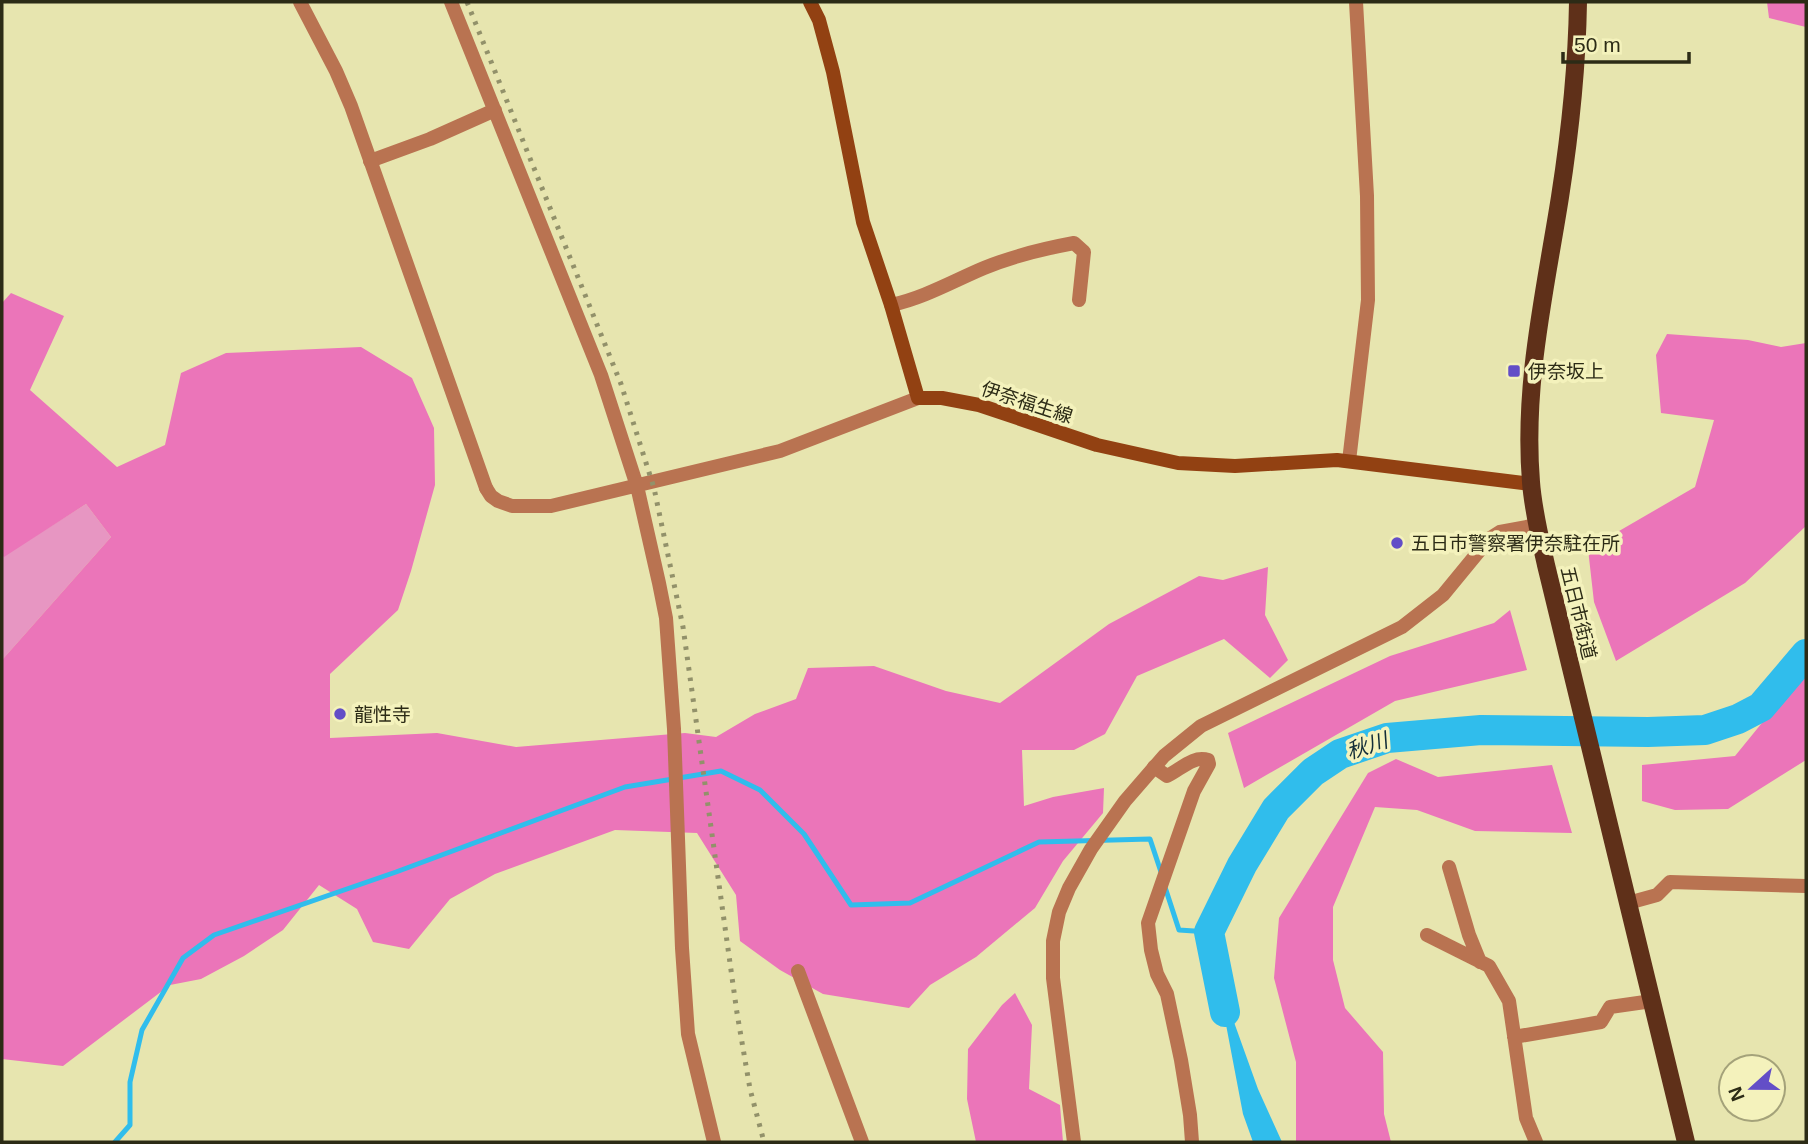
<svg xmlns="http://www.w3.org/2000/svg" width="1808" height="1144" font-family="Helvetica,'Noto Sans JP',sans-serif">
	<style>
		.green { fill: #e796c2 }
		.forest { fill: #eb75b9 }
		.water { fill: #30bdec }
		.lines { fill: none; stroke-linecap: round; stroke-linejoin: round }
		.stream { stroke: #30bdec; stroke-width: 5 }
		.river { stroke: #30bdec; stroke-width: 30 }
		.minor { stroke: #b97351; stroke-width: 14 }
		.tertiary { stroke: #b97351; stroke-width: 14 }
		.secondary { stroke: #924112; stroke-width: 14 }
		.primary { stroke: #5f3019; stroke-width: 18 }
		.rail { stroke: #92916a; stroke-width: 5; stroke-dasharray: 3.5 7; stroke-linecap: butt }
		.poi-dot { fill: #634ec7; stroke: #f4f2bc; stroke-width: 2.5 }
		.labels { text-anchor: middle; stroke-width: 7; stroke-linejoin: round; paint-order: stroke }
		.poi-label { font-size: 19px; fill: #2c2b16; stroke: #f4f2bc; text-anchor: start }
		.street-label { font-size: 19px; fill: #2c2b16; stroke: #f4f2bc }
		.water-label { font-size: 21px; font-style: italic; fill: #122d38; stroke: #f4f2bc }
	</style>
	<rect width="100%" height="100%" fill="#e7e5af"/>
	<!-- green -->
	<path class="green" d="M 86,504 L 111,537 L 2,660 L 2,555 L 4,556 Z"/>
	<!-- forest -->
	<path class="forest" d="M 1767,2 L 1806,2 L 1806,27 L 1769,18 Z
		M 11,293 L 64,316 L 30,390 L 117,467 L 165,445 L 181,373 L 226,353 L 361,347 L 412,378 L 434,428 L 435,485 L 411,571 L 398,610 L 330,674 L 330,738 L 437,733 L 516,747 L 685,733 L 716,737 L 755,714 L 796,699 L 808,668 L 874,666 L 946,691 L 1000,703 L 1109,624 L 1199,576 L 1223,580 L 1268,567 L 1265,615 L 1288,660 L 1270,678 L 1224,639 L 1137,676 L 1105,734 L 1074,750 L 1022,750 L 1024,806 L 1053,797 L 1104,788 L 1103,813 L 1063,861 L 1035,908 L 976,957 L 930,985 L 909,1008 L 823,994 L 780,970 L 740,941 L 736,895 L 697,833 L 615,830 L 495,874 L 450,899 L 409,949 L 373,942 L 357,909 L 319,885 L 283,930 L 244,956 L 201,979 L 170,985 L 63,1066 L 2,1059 L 2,660 L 111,537 L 86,504 L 4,557 L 2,555 L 2,303 Z
		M 1667,334 L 1748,340 L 1781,347 L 1806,343 L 1806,526 L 1745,583 L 1616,661 L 1594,602 L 1588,549 L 1695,487 L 1714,420 L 1661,413 L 1656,355 Z
		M 1510,610 L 1527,670 L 1395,701 L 1244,788 L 1228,733 L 1390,656 L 1494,623 Z
		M 1806,669 L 1806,760 L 1728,809 L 1675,810 L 1642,801 L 1642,765 L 1735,756 Z
		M 1396,759 L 1438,777 L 1552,765 L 1572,833 L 1475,831 L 1417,810 L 1375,807 L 1333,907 L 1333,960 L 1345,1008 L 1383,1052 L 1384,1114 L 1391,1142 L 1296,1142 L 1296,1062 L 1274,978 L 1279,918 L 1368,773 Z
		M 1015,993 L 1032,1025 L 1029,1089 L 1060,1105 L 1063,1142 L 976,1142 L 967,1099 L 968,1049 L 1002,1005 Z"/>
	<!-- water -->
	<path class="water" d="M 1216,972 L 1258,1089 L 1282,1142 L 1253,1142 L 1243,1114 Z"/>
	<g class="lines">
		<!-- stream -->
		<path class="stream" d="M 1164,884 L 1179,930 L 1209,932
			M 115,1142 L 130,1125 L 130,1082 L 142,1030 L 183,958 L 214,935 L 396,872 L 625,787 L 721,771 L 760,790 L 804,834 L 851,905 L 910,903 L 1039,842 L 1150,839 L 1162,875"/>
		<!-- river -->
		<path class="river" d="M 1225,1012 L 1209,932 L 1242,865 L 1276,809 L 1313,772 L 1340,754 L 1387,738 L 1481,730 L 1648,732 L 1705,730 L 1738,719 L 1761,707 L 1806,654"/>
		<!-- minor -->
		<path class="minor" d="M 451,2 L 601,375 L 637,486 L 659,583 L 666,618 L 674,729 L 682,948 L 688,1034 L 714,1142
			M 370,161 L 430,139 L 495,110
			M 891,305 C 924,298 953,281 984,268 C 1013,256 1042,249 1074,243 L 1084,252 L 1079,300
			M 1349,461 L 1368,300 L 1367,196 L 1356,2
			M 486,488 L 491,496 L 498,501 L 512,506 L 551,506 L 780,451 L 918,398
			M 1154,767 L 1167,776 C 1180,770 1193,755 1208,760 L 1209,764 L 1194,791 L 1148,923 L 1151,950 L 1157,974 L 1167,994 L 1181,1060 L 1190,1115 L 1192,1142
			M 1449,867 L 1469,935 L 1480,962
			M 1628,903 L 1657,895 L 1670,882 L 1806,886
			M 1427,935 L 1489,966 L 1509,1001 L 1526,1118 L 1536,1142
			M 798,971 L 862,1142
			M 1514,1037 L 1601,1022 L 1610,1007 L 1652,1001"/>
		<!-- tertiary -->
		<path class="tertiary" d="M 300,2 L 336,71 L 351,106 L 486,488
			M 1074,1142 L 1053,978 L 1053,941 L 1059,912 L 1069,888 L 1091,849 L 1125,801 L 1164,756 L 1201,726 L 1402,627 L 1443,595 L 1489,539 L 1500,532 L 1537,525"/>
		<!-- secondary -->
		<path class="secondary" d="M 810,2 L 819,20 L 833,72 L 863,222 L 891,305 L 918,398 L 942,398 L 979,405 L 1097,445 L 1178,463 L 1235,466 L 1337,460 L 1531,484"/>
		<!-- primary -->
		<path class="primary" d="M 1578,2 C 1577,67 1570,133 1560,197 C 1545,292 1523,385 1531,482 C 1533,510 1540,538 1546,565 L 1686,1142"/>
		<!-- rail -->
		<path class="rail" d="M 467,2 L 621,384 L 654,488 L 683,627 L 737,1013 L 750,1089 L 764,1142"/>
	</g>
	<!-- markers -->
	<g class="poi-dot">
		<rect x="1507" y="364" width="14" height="14" rx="3.5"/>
		<circle cx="1397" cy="543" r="7"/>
		<circle cx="340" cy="714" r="7"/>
	</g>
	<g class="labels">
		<!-- poi labels -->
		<g class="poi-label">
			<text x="1528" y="378">伊奈坂上</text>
			<text x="1411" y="550">五日市警察署伊奈駐在所</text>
			<text x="354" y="721">龍性寺</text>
		</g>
		<!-- street labels -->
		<g class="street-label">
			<text transform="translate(1027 402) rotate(18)" y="7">伊奈福生線</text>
			<text transform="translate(1579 613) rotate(76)" y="7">五日市街道</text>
		</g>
		<!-- water labels -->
		<g class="water-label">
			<text transform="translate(1367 746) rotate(-18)" y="7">秋川</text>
		</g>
	</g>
	<!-- border -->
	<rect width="1808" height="1144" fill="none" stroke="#2c2b16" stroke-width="7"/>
	<!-- north arrow -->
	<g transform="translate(1752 1088) rotate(249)"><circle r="33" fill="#f4f2bc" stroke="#a4a27a" stroke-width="2"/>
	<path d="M0-5L12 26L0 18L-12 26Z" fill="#634ec7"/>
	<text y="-10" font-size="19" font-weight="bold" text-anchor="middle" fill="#2c2b16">N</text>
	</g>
	<!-- scale -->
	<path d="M1563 52v10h126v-10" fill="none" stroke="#2c2b16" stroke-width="3.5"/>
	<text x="1574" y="52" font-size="21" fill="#2c2b16" stroke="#f4f2bc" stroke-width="5" paint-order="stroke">50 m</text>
</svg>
